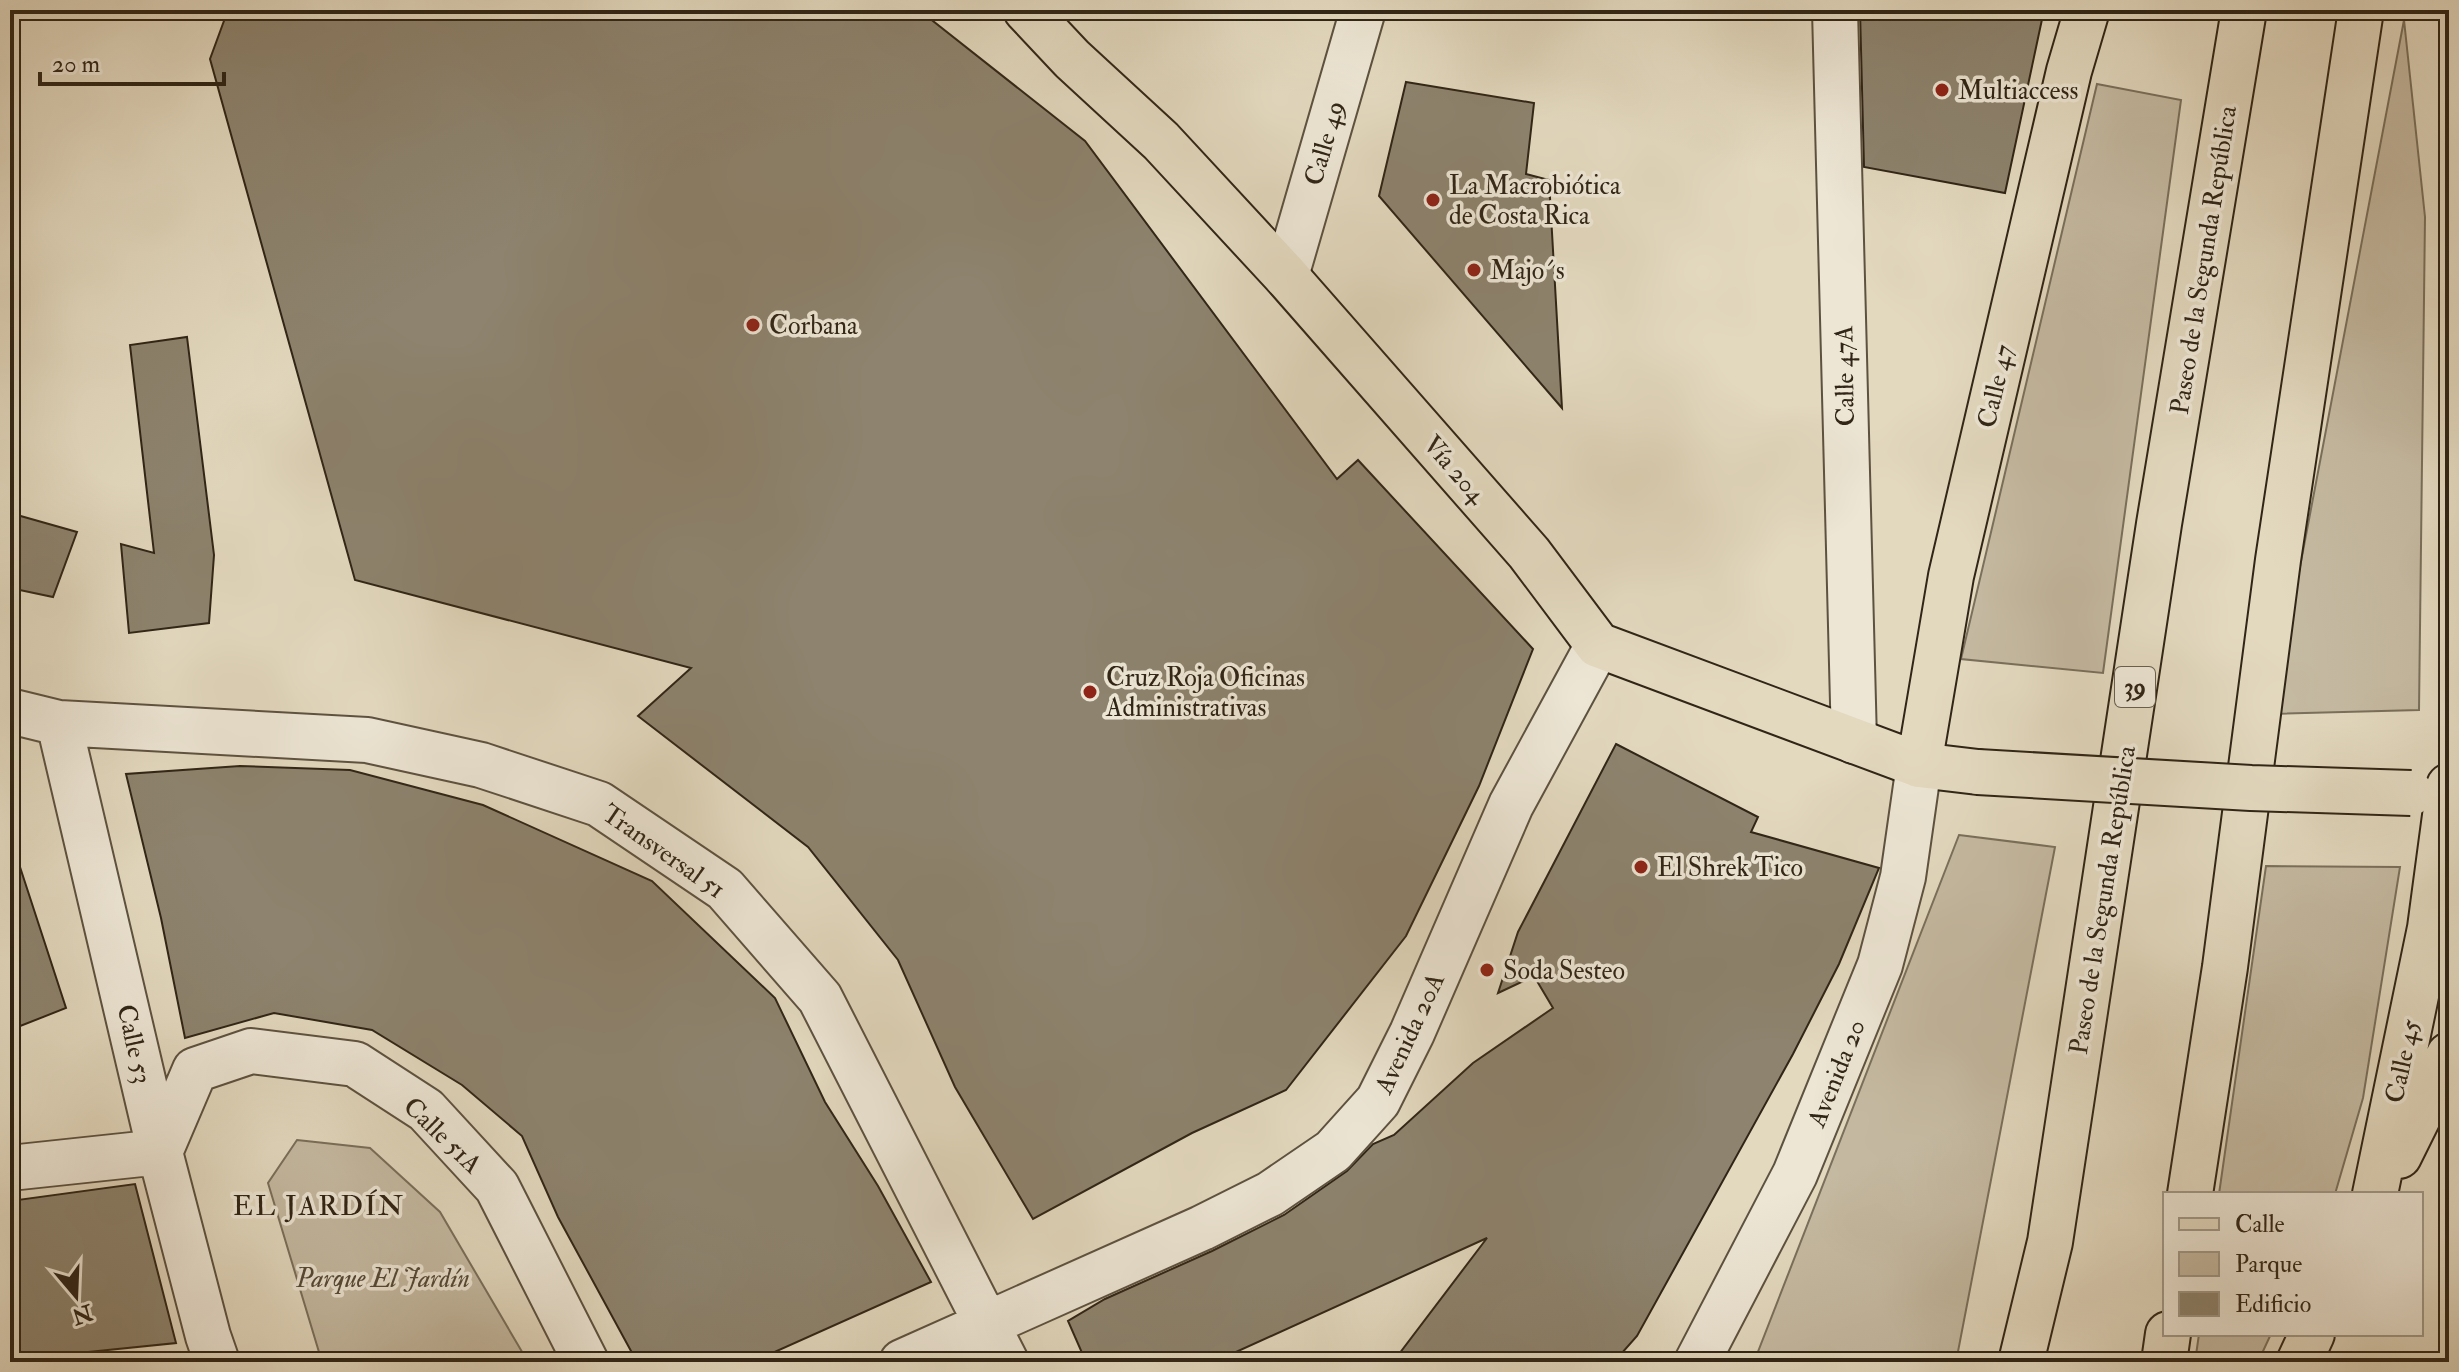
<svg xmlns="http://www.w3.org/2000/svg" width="2459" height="1372" font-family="'IM FELL Double Pica',serif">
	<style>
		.green { fill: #c5baa2; stroke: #7a705c; stroke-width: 2 }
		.building { fill: #8d836e; stroke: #302516; stroke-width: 2 }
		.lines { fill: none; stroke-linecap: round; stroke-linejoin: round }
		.minor-casing { stroke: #5d5240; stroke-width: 48 }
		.major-casing { stroke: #302516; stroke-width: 48 }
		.highway-casing { stroke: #302516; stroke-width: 48 }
		.minor { stroke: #ede6d5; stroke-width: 44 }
		.major { stroke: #e3d9bf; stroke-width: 44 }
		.highway { stroke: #e3d9bf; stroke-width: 44 }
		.major-bridge-casing { stroke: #302516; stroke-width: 48; stroke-linecap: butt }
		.major-bridge { stroke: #e3d9bf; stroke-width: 44 }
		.poi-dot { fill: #8f2418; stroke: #ede6d5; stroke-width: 3 }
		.labels { text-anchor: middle; stroke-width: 7; stroke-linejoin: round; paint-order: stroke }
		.shield { fill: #ede6d5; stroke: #695f4f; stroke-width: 2 }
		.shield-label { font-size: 24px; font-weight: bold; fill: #302516 }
		.poi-label { font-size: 26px; fill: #302516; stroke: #ede6d5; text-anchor: start }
		.street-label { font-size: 26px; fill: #302516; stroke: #ede6d5 }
		.park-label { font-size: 26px; font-style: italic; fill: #554a39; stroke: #ede6d5 }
		.neighbourhood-label { font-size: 28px; letter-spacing: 2px; fill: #302516; stroke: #ede6d5 }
	</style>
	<rect width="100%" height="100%" fill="#e3d9bf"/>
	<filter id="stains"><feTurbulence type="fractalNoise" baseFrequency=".0025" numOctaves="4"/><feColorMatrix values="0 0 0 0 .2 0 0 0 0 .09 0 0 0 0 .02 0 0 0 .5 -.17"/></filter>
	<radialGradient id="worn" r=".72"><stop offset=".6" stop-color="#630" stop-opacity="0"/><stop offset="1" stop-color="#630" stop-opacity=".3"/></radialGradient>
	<!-- green -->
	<path class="green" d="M 2404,20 L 2425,217 L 2419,710 L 2272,714 Z
		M 2097,84 L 2181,100 L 2103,673 L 1961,659 Z
		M 1959,835 L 2055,847 L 1956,1362 L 1754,1362 Z
		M 2266,866 L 2400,867 L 2363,1098 L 2335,1194 L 2219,1194 Z
		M 297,1140 L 370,1148 L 440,1212 L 528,1362 L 322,1362 L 268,1183 Z
		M 2199,1334 L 2271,1334 L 2258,1362 L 2195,1362 Z"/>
	<!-- building -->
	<path class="building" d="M 228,10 L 919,10 L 1085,141 L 1337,479 L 1358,460 L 1533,649 L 1479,786 L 1406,936 L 1286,1090 L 1192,1133 L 1033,1219 L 955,1087 L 898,960 L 808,847 L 638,716 L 691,668 L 355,580 L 210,59 Z
		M 1860,10 L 2044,10 L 2005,193 L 1864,167 Z
		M 1406,82 L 1534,103 L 1526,174 L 1549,180 L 1562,408 L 1379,196 Z
		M 187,337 L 214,555 L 209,623 L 129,633 L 121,544 L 154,553 L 130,345 Z
		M 10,513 L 77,532 L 53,597 L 10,588 Z
		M 1616,744 L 1758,817 L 1751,832 L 1879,868 L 1839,964 L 1793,1054 L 1637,1336 L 1614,1362 L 1393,1362 L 1487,1238 L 1214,1362 L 1086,1362 L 1068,1321 L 1105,1299 L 1212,1251 L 1284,1215 L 1347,1171 L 1373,1144 L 1394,1135 L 1473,1063 L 1553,1008 L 1534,976 L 1498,993 L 1518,932 Z
		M 240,766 L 350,770 L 483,805 L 652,881 L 775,998 L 825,1102 L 878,1186 L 931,1282 L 752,1362 L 637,1362 L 558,1217 L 522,1136 L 462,1085 L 372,1030 L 274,1013 L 185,1038 L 161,918 L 126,774 Z
		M 20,867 L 66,1008 L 10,1030 L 10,868 Z
		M 135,1184 L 176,1343 L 10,1360 L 10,1201 Z"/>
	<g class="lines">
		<defs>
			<path id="minor" d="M 1835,10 L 1854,741
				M 1286,276 L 1363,10
				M 10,711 L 59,723 L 367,740 L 481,765 L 599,804 L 725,889 L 820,998 L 1006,1362
				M 59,723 L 160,1152 L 208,1336 L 217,1362
				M 10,1168 L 160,1152 L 195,1070 L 251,1051 L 355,1064 L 426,1110 L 497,1187 L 586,1362
				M 902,1362 L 1202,1228 L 1270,1194 L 1333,1151 L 1378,1101 L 1412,1033 L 1511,805 L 1598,645
				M 1697,1362 L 1795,1174 L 1880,965 L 1903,877 L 1919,765"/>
			<path id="major" d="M 1026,10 L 1072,59 L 1161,141 L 1286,276 L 1529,553 L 1598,645 L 1919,765 L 1978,772
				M 1919,765 L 1951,576 L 2069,71 L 2087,10
				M 2399,1156 L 2449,1055
				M 2375,1194 L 2430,928 L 2449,786
				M 2299,1362 L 2312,1334"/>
			<path id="highway" d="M 2190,1194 L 2225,967 L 2278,560 L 2361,10
				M 2021,1362 L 2050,1242 L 2159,524 L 2244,10
				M 2164,1362 L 2168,1334"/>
		</defs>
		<!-- minor casing -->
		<use href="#minor" class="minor-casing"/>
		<!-- major casing -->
		<use href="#major" class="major-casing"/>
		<!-- highway casing -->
		<use href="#highway" class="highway-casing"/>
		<!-- minor -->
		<use href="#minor" class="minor"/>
		<!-- major -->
		<use href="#major" class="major"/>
		<!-- highway -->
		<use href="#highway" class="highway"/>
		<defs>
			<path id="major-bridge" d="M 1978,772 L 2251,788 L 2411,793"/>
		</defs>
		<!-- major-bridge casing -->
		<use href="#major-bridge" class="major-bridge-casing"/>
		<!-- major-bridge -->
		<use href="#major-bridge" class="major-bridge"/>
	</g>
	<!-- markers -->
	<g class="poi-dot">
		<circle cx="1942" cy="90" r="8"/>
		<circle cx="1433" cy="200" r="8"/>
		<circle cx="1474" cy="270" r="8"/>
		<circle cx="753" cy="325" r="8"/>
		<circle cx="1090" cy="692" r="8"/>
		<circle cx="1641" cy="867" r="8"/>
		<circle cx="1487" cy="970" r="8"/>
	</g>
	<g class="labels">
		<!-- shield labels -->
		<rect class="shield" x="2115" y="667" width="40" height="40" rx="6"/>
		<g class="shield-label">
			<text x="2135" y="695">39</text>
		</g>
		<!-- poi labels -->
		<g class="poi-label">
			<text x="1958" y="99">Multiaccess</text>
			<text x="1449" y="194">La Macrobiótica<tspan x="1449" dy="30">de Costa Rica</tspan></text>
			<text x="1490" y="279">Majo´s</text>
			<text x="769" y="334">Corbana</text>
			<text x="1106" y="686">Cruz Roja Oficinas<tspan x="1106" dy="30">Administrativas</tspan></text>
			<text x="1657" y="876">El Shrek Tico</text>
			<text x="1503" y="979">Soda Sesteo</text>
		</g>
		<!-- street labels -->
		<g class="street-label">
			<text transform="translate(1324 143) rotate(-74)" y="9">Calle 49</text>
			<text transform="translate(2203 260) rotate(-81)" y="9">Paseo de la Segunda República</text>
			<text transform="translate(1844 376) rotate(-91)" y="9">Calle 47A</text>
			<text transform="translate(1995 386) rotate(-77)" y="9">Calle 47</text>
			<text transform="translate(1455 469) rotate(49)" y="9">Vía 204</text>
			<text transform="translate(664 851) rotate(35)" y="9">Transversal 51</text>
			<text transform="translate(2102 900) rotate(-81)" y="9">Paseo de la Segunda República</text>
			<text transform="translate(1409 1033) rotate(-65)" y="9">Avenida 20A</text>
			<text transform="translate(135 1044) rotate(77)" y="9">Calle 53</text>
			<text transform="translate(2402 1061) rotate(-78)" y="9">Calle 45</text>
			<text transform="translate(1836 1073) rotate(-68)" y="9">Avenida 20</text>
			<text transform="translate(443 1135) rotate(44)" y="9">Calle 51A</text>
		</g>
		<!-- park labels -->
		<g class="park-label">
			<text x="383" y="1287">Parque El Jardín</text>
		</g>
		<!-- neighbourhood labels -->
		<g class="neighbourhood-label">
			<text x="319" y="1215">EL JARDÍN</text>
		</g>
	</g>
	<!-- margin -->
	<rect width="2459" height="1372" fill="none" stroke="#e3d9bf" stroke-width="40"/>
	<rect x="12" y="12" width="2435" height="1348" fill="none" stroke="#302516" stroke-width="4"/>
	<rect x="20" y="20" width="2419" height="1332" fill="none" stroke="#302516" stroke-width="2"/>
	<!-- legend -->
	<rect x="2163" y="1192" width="260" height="144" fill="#ede6d5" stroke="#a19989" stroke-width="2"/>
	<rect x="2179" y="1218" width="40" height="12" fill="#e3d9bf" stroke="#a19989" stroke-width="2"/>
	<text x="2235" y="1232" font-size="24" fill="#302516">Calle</text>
	<rect x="2179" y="1252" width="40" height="24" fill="#c5baa2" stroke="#a19989" stroke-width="2"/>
	<text x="2235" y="1272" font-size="24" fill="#302516">Parque</text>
	<rect x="2179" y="1292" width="40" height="24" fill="#8d836e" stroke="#a19989" stroke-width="2"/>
	<text x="2235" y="1312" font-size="24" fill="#302516">Edificio</text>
	<!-- north arrow -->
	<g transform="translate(76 1296) rotate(161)" stroke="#ede6d5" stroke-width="6" paint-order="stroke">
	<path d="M0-6L14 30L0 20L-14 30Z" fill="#302516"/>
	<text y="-12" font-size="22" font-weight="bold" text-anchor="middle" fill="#302516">N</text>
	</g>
	<!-- scale -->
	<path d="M40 72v12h184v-12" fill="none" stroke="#302516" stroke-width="4"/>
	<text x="52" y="72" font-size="24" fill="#302516" stroke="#ede6d5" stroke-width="6" paint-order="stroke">20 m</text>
	<rect width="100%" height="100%" filter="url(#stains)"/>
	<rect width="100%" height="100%" fill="url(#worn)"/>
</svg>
